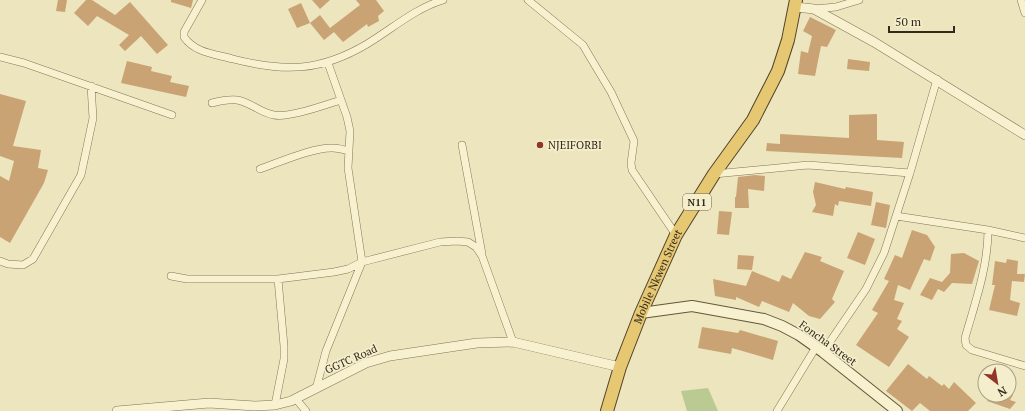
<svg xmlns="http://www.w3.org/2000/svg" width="1025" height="411" font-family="'PT Serif',serif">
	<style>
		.green { fill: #bbc992 }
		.building { fill: #caa374 }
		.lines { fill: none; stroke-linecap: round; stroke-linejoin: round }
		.minor-casing { stroke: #837557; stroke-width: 8 }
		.tertiary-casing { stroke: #837557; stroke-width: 10 }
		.secondary-casing { stroke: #65563b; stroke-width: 12 }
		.trunk-casing { stroke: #51422c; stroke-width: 14 }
		.minor { stroke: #f7f1d0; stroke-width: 7 }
		.tertiary { stroke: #f7f1d0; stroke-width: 9 }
		.secondary { stroke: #f7f1d0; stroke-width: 10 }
		.trunk { stroke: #e6c872; stroke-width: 12 }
		.poi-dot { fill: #913629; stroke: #f4eecd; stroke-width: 1.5 }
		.labels { text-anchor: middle; stroke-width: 3.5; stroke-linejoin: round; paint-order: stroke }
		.shield { fill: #f4eecd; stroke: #6d6550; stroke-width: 1 }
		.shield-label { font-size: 10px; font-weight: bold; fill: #332a1b }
		.poi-label { font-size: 11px; fill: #332a1b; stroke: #f4eecd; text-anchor: start }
		.street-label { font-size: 11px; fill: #332a1b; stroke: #f4eecd }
	</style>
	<rect width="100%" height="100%" fill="#ece5bd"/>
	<!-- green -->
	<path class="green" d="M 708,388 L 718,411 L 687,411 L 681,391 Z"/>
	<!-- building -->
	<path class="building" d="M 58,0 L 67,0 L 65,12 L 56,11 Z
		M 86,0 L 92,0 L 115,15 L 130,2 L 168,45 L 157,54 L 141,36 L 125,51 L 119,45 L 129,35 L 97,16 L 88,26 L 74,13 Z
		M 171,0 L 193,0 L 191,8 L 171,2 Z
		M 312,0 L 330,0 L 320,9 Z
		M 356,0 L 376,0 L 384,11 L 378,16 L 379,21 L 368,27 L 367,24 L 343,42 L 334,32 L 324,40 L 310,23 L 320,15 L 330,28 L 360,5 Z
		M 301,3 L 310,23 L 297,28 L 288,9 Z
		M 810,17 L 836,30 L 827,47 L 821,46 L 815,76 L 798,74 L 801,51 L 808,53 L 812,36 L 803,31 Z
		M 848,59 L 870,62 L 869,71 L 847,69 Z
		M 127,61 L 152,67 L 151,71 L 172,76 L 170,82 L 189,86 L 186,97 L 121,83 Z
		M 0,94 L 26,101 L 13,146 L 41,150 L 38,168 L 48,170 L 44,183 L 10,243 L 0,237 L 0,176 L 9,181 L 14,161 L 0,156 Z
		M 877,114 L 877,140 L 904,142 L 902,158 L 766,151 L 767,143 L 780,144 L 780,134 L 849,138 L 849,115 Z
		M 755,175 L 765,176 L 764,191 L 748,189 L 749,208 L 735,208 L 735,197 L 736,197 L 738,177 Z
		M 815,182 L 845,189 L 846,187 L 873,192 L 871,206 L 839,201 L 838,206 L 835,204 L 833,216 L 812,212 L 816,205 L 813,192 Z
		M 876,202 L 890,205 L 886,228 L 871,225 Z
		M 719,211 L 732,212 L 729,235 L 717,234 Z
		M 912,230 L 927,235 L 935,247 L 930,261 L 924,259 L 910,290 L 898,285 L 894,300 L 904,303 L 897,319 L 902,321 L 897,329 L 909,337 L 889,367 L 856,345 L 878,313 L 872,310 L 889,281 L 884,279 L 895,255 L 902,258 Z
		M 858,232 L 875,239 L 865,265 L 847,258 Z
		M 805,252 L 822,257 L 820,261 L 844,271 L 832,299 L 835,302 L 820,319 L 809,316 L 793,303 L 789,312 L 762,301 L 759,307 L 736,297 L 736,300 L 715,296 L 713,279 L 746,286 L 752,271 L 779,282 L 782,275 L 791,279 Z
		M 964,253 L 979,261 L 972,284 L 952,283 L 944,292 L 938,289 L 932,300 L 920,295 L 930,278 L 942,282 L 950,273 L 951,254 Z
		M 738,255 L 754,256 L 752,270 L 737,269 Z
		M 1007,259 L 1018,261 L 1017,274 L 1025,274 L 1024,282 L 1012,281 L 1010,300 L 1020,303 L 1017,316 L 989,310 L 995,285 L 992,285 L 995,261 L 1006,263 Z
		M 702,327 L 738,333 L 740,330 L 778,341 L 773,360 L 732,348 L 731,354 L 698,348 Z
		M 908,364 L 927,379 L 929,376 L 942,386 L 944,384 L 949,389 L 954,382 L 976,403 L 968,411 L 930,411 L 920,403 L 912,411 L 886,391 Z
		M 990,395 L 1013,395 L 1010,400 L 1016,402 L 1010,409 L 987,401 Z"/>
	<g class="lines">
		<defs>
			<path id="minor" d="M 202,0 L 184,32 L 184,37 C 195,53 215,54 233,59 C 284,72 320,72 367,44 C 392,29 414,9 443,0
				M 528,0 L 583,45 L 590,57 L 611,92 L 634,141 L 631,163 L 632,170 L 676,235
				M 1021,0 L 1025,13
				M 814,9 L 836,7 L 859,0
				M 0,57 L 24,63 L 172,115
				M 212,103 C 220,101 228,99 237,100 C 250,102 261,113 274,115 C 290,118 324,105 341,100
				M 462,145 L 482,254
				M 260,169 C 280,162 314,147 333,148 C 339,148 344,150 349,151
				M 714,174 L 808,165 L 910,173
				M 896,216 L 988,230 C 988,267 975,303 965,338 L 966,345 L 972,350 L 1025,366
				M 988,230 L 1025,238
				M 0,261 L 8,264 L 23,265 L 33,259 L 81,175 L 93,118 L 91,86
				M 171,276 L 187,279 L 278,279 L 334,272 L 348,269 L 362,262 L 440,242 L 457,241 L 468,242 L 476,247 L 482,256 L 513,342
				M 823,352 L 866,289 L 884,253 L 910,173 L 937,79
				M 316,389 L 326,351 L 362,262 L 348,168 L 350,131 L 347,117 L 328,63
				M 296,399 L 306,411
				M 275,405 L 284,359 L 284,346 L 278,279
				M 777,411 L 816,347"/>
			<path id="tertiary" d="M 796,7 L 814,9 L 874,42 L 1025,135
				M 117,411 L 209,403 L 255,406 L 275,405 L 291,401 L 366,363 L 390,356 L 477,343 L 513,342 L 620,367"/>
			<path id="secondary" d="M 641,313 L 692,306 L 764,319 L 782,326 L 799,335 L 823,352 L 897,411"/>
			<g id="trunk">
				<path id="s1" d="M 607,411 L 620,367 L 641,313 L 676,235 L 714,174 L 753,120 L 778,71 L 788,40 L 796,0"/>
			</g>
		</defs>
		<!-- minor casing -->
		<use href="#minor" class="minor-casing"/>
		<!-- tertiary casing -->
		<use href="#tertiary" class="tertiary-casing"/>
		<!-- secondary casing -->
		<use href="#secondary" class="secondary-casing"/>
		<!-- trunk casing -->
		<use href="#trunk" class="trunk-casing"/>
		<!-- minor -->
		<use href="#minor" class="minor"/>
		<!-- tertiary -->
		<use href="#tertiary" class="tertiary"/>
		<!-- secondary -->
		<use href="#secondary" class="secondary"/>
		<!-- trunk -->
		<use href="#trunk" class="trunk"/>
	</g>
	<!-- markers -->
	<circle class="poi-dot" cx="540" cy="145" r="4"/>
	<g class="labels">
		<!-- shield labels -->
		<rect class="shield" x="683" y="194" width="28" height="16" rx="3"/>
		<g class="shield-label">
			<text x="697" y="206">N11</text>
		</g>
		<!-- poi labels -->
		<g class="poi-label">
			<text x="548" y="149">NJEIFORBI</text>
		</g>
		<!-- street labels -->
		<g class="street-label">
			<text dy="4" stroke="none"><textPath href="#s1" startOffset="144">Mobile Nkwen Street</textPath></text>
			<text transform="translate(828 343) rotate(36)" y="4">Foncha Street</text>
			<text transform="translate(351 359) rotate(-24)" y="4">GGTC Road</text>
		</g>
	</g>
	<!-- north arrow -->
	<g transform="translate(997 383) rotate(149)"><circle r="19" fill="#f4eecd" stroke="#a7a086"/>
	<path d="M0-3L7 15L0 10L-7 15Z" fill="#913629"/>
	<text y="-6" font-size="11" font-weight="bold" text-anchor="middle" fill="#332a1b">N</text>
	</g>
	<!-- scale -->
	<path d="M889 26v6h65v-6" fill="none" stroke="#332a1b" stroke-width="2"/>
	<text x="895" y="26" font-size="12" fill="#332a1b" stroke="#f4eecd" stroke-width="3" paint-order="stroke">50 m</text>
</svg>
